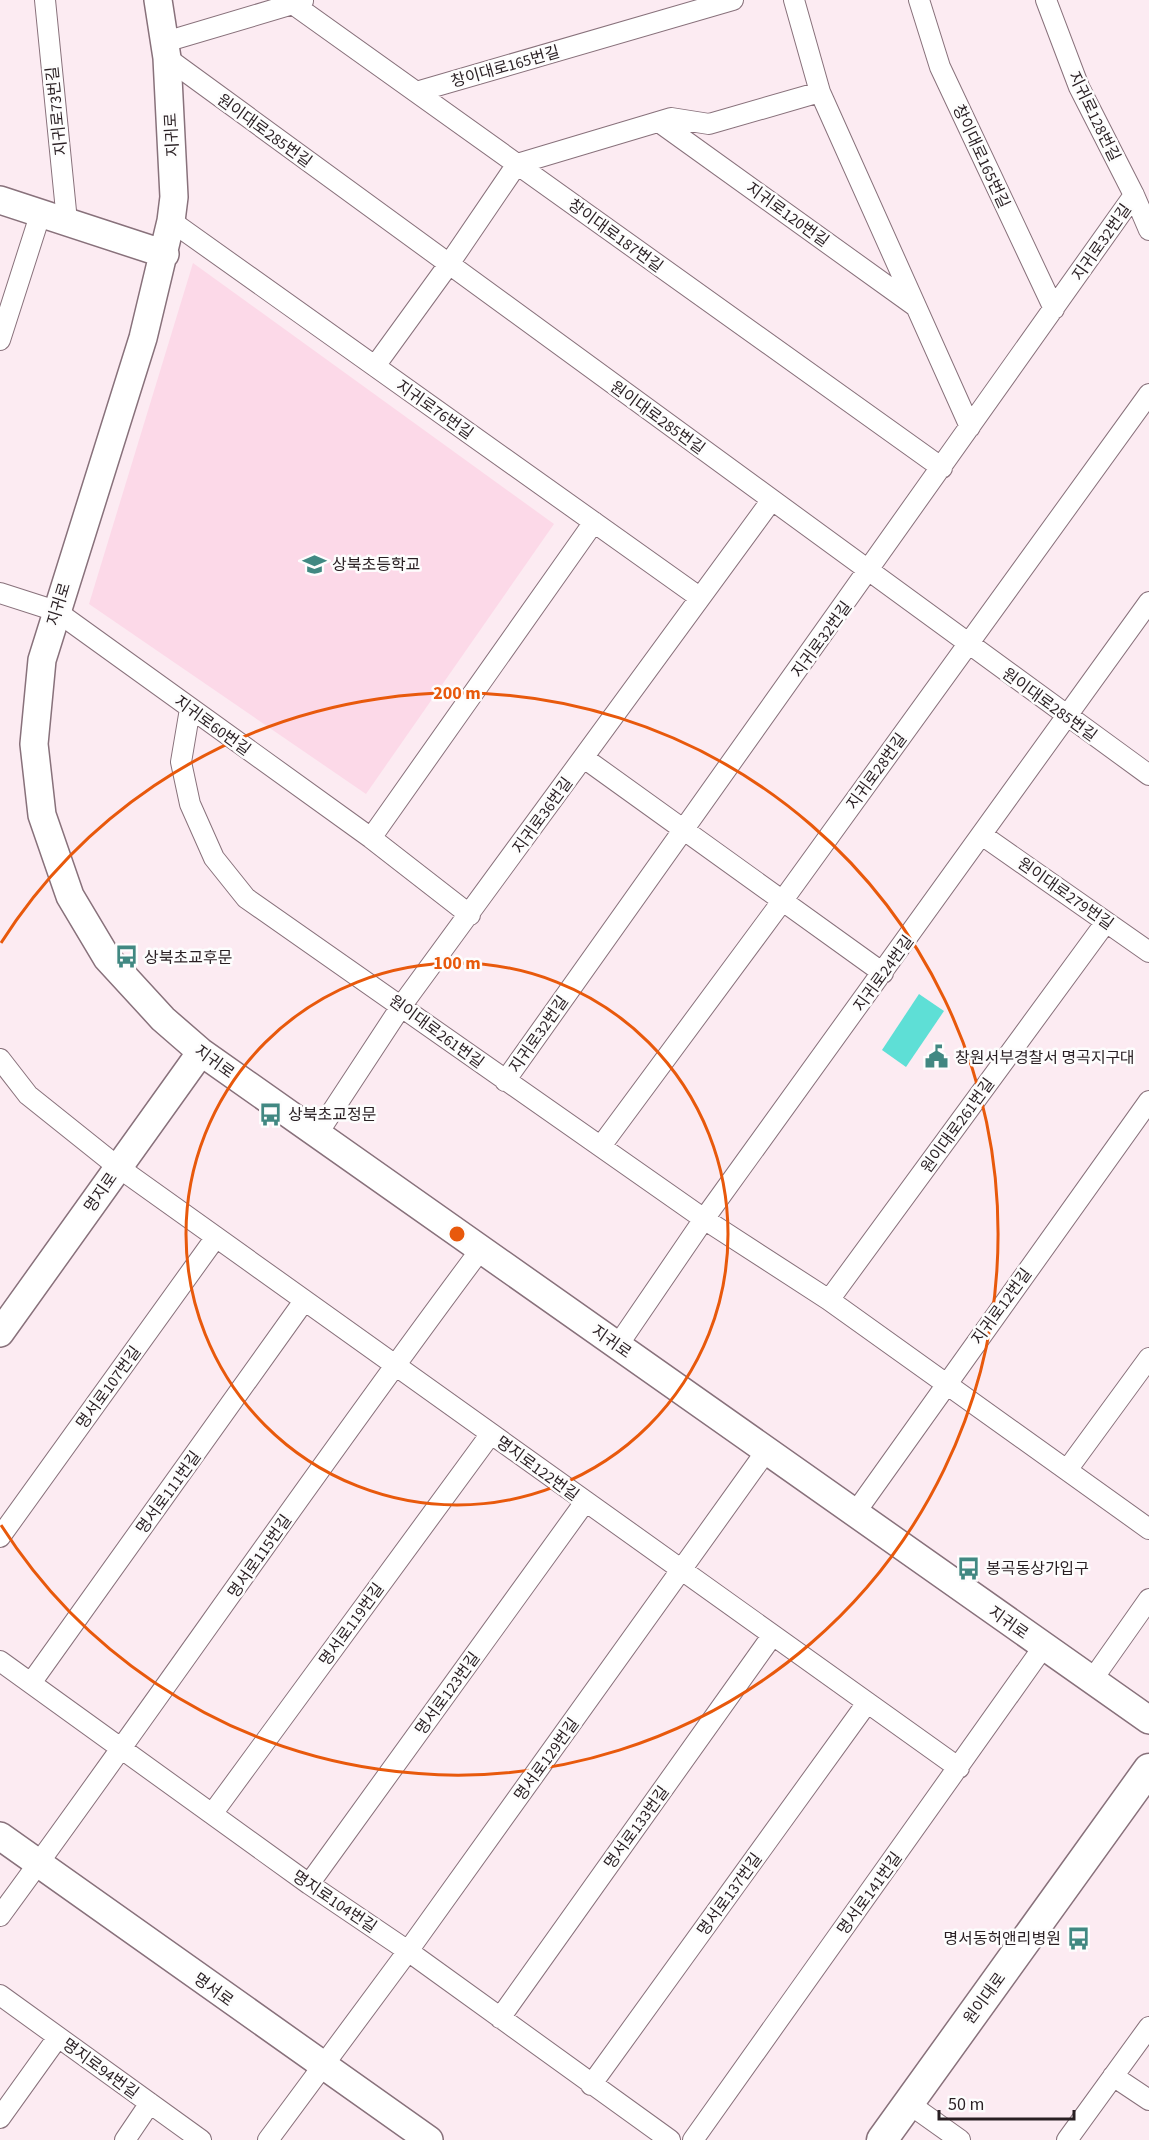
<svg xmlns="http://www.w3.org/2000/svg" width="1149" height="2140" font-family="'Source Sans 3','Noto Sans KR',sans-serif">
	<style>
		.built { fill: #fcd9e8 }
		.building { fill: #5edfd6 }
		.lines { fill: none; stroke-linecap: round; stroke-linejoin: round }
		.street-casing { stroke: #88717b; stroke-width: 22 }
		.secondary-casing { stroke: #88717b; stroke-width: 30 }
		.primary-casing { stroke: #88717b; stroke-width: 33 }
		.street { stroke: #fff; stroke-width: 20 }
		.secondary { stroke: #fff; stroke-width: 27 }
		.primary { stroke: #fff; stroke-width: 30 }
		.ring { fill: none; stroke: #e8590c; stroke-width: 3 }
		.labels { text-anchor: middle; stroke-width: 5; stroke-linejoin: round; paint-order: stroke }
		.street-label { font-size: 16px; fill: #291f23; stroke: #fdfdfd }
		.poi-label { font-size: 16px; fill: #291f23; stroke: #fdfdfd; text-anchor: start }
		.centre { fill: #e8590c; stroke: #fdfdfd; stroke-width: 3 }
		.ring-label { font-size: 18px; text-anchor: middle; font-weight: bold; fill: #e8590c; stroke: #fdfdfd; stroke-width: 5; stroke-linejoin: round; paint-order: stroke }
	</style>
	<rect width="100%" height="100%" fill="#fcebf2"/>
	<!-- built -->
	<path class="built" d="M 193,263 L 554,524 L 366,794 L 89,604 Z"/>
	<!-- building -->
	<path class="building" d="M 919,994 L 944,1011 L 906,1067 L 882,1050 Z"/>
	<g class="lines">
		<defs>
			<path id="street" d="M 45,0 L 67,221
				M 292,0 L 293,4 L 942,468
				M 794,0 L 820,92 L 970,427
				M 919,0 L 940,67 L 1054,309
				M 1046,0 L 1079,87 L 1134,195 L 1149,230
				M 165,42 L 303,1
				M 167,58 L 1149,775
				M 416,92 L 733,0
				M 659,122 L 915,306
				M 171,221 L 699,597
				M 0,340 L 41,212
				M 375,366 L 449,264 L 517,164 L 671,118 L 709,124 L 820,92
				M 0,593 L 56,611 L 371,838 L 470,915
				M 190,709 L 181,762 L 190,804 L 214,858 L 246,898 L 704,1219 L 829,1300 L 1149,1529
				M 584,758 L 883,973
				M 982,835 L 1149,952
				M 371,838 L 594,522
				M 0,1059 L 28,1095 L 118,1167 L 959,1768
				M 505,1081 L 1134,195
				M 318,1133 L 402,1005 L 771,501
				M 601,1146 L 783,900 L 1149,394
				M 829,1300 L 1106,922
				M 618,1345 L 704,1219 L 1149,602
				M 1067,1470 L 1149,1358
				M 855,1513 L 1149,1101
				M 0,1537 L 216,1237
				M 0,1661 L 309,1884 L 408,1951 L 670,2140
				M 1092,1680 L 1149,1599
				M 31,1683 L 304,1301
				M 212,1814 L 490,1435
				M 309,1884 L 585,1502
				M 0,1916 C 162,1695 317,1468 481,1249
				M 0,1995 L 201,2140
				M 500,2018 L 772,1636
				M 1113,2076 L 1149,2100
				M 591,2085 L 867,1703
				M 908,2103 L 960,2140
				M 0,2118 L 58,2037
				M 125,2140 L 150,2103
				M 268,2140 L 408,1951 L 767,1450
				M 693,2140 L 1044,1646
				M 1067,2140 L 1149,2027"/>
			<path id="secondary" d="M 158,0 L 167,58 L 174,197 L 171,221 L 143,338 L 42,660 L 34,744 L 42,815 L 70,896 L 107,958 L 163,1019 L 201,1052 L 1149,1720
				M 0,200 L 165,254
				M 0,1333 L 201,1052
				M 0,1836 L 429,2140"/>
			<path id="primary" d="M 882,2140 L 1149,1769"/>
		</defs>
		<!-- street casing -->
		<use href="#street" class="street-casing"/>
		<!-- secondary casing -->
		<use href="#secondary" class="secondary-casing"/>
		<!-- primary casing -->
		<use href="#primary" class="primary-casing"/>
		<!-- street -->
		<use href="#street" class="street"/>
		<!-- secondary -->
		<use href="#secondary" class="secondary"/>
		<!-- primary -->
		<use href="#primary" class="primary"/>
	</g>
	<!-- distance rings -->
	<g class="ring">
		<circle cx="457" cy="1234" r="271"/>
		<path d="M1 943A541 541 0 1 1 1 1525"/>
	</g>
	<!-- icons -->
	<defs>
		<symbol id="school-bare" viewBox="-9 -9 18 18"><path d="M0-5L7-2L0 1L-7-2ZM-4 1L0 2.5L4 1V4Q0 6-4 4Z" fill="#418882" stroke="#fdfdfd" stroke-width="2.5" paint-order="stroke"/></symbol>
		<symbol id="bus-bare" viewBox="-9 -9 18 18"><path d="M-5-6H5V4H4V6H2V4H-2V6H-4V4H-5ZM-3.5-4V0h7V-4ZM-3.5 1.2v1.5H-2V1.2ZM2 1.2v1.5H3.5V1.2Z" fill="#418882" stroke="#fdfdfd" stroke-width="2.5" paint-order="stroke"/></symbol>
		<symbol id="civic-bare" viewBox="-9 -9 18 18"><path d="M-.6-6.5H3V-4.5H.6V-3L4-1V1h2V6H-6V1h2V-1L-.6-3ZM-1.2 2.5V6h2.4V2.5Z" fill="#418882" stroke="#fdfdfd" stroke-width="2.5" paint-order="stroke"/></symbol>
	</defs>
	<g fill-rule="evenodd">
		<use href="#school-bare" x="298" y="548" width="33" height="33"/>
		<use href="#bus-bare" x="110" y="940" width="33" height="33"/>
		<use href="#civic-bare" x="920" y="1040" width="33" height="33"/>
		<use href="#bus-bare" x="254" y="1098" width="33" height="33"/>
		<use href="#bus-bare" x="952" y="1552" width="33" height="33"/>
		<use href="#bus-bare" x="1062" y="1922" width="33" height="33"/>
	</g>
	<g class="labels">
		<!-- street labels -->
		<g class="street-label">
			<text transform="translate(505 66) rotate(-16)" y="6">창이대로165번길</text>
			<text transform="translate(56 111) rotate(-96)" y="6">지귀로73번길</text>
			<text transform="translate(1095 116) rotate(64)" y="6">지귀로128번길</text>
			<text transform="translate(265 130) rotate(36)" y="6">원이대로285번길</text>
			<text transform="translate(171 135) rotate(-93)" y="6">지귀로</text>
			<text transform="translate(982 156) rotate(65)" y="6">창이대로165번길</text>
			<text transform="translate(788 214) rotate(36)" y="6">지귀로120번길</text>
			<text transform="translate(616 235) rotate(36)" y="6">창이대로187번길</text>
			<text transform="translate(1101 242) rotate(-55)" y="6">지귀로32번길</text>
			<text transform="translate(435 409) rotate(35)" y="6">지귀로76번길</text>
			<text transform="translate(658 417) rotate(36)" y="6">원이대로285번길</text>
			<text transform="translate(58 604) rotate(-73)" y="6">지귀로</text>
			<text transform="translate(821 639) rotate(-54)" y="6">지귀로32번길</text>
			<text transform="translate(1050 704) rotate(36)" y="6">원이대로285번길</text>
			<text transform="translate(213 725) rotate(36)" y="6">지귀로60번길</text>
			<text transform="translate(876 771) rotate(-54)" y="6">지귀로28번길</text>
			<text transform="translate(542 815) rotate(-54)" y="6">지귀로36번길</text>
			<text transform="translate(1066 893) rotate(35)" y="6">원이대로279번길</text>
			<text transform="translate(883 973) rotate(-54)" y="6">지귀로24번길</text>
			<text transform="translate(437 1031) rotate(36)" y="6">원이대로261번길</text>
			<text transform="translate(538 1034) rotate(-55)" y="6">지귀로32번길</text>
			<text transform="translate(215 1061) rotate(36)" y="6">지귀로</text>
			<text transform="translate(957 1125) rotate(-54)" y="6">원이대로261번길</text>
			<text transform="translate(100 1192) rotate(-55)" y="6">명지로</text>
			<text transform="translate(1001 1306) rotate(-54)" y="6">지귀로12번길</text>
			<text transform="translate(612 1341) rotate(35)" y="6">지귀로</text>
			<text transform="translate(108 1387) rotate(-54)" y="6">명서로107번길</text>
			<text transform="translate(538 1468) rotate(36)" y="6">명지로122번길</text>
			<text transform="translate(168 1492) rotate(-54)" y="6">명서로111번길</text>
			<text transform="translate(259 1556) rotate(-55)" y="6">명서로115번길</text>
			<text transform="translate(1009 1622) rotate(35)" y="6">지귀로</text>
			<text transform="translate(351 1624) rotate(-54)" y="6">명서로119번길</text>
			<text transform="translate(447 1693) rotate(-54)" y="6">명서로123번길</text>
			<text transform="translate(546 1759) rotate(-54)" y="6">명서로129번길</text>
			<text transform="translate(636 1827) rotate(-54)" y="6">명서로133번길</text>
			<text transform="translate(869 1893) rotate(-54)" y="6">명서로141번길</text>
			<text transform="translate(729 1894) rotate(-54)" y="6">명서로137번길</text>
			<text transform="translate(335 1901) rotate(34)" y="6">명지로104번길</text>
			<text transform="translate(214 1989) rotate(36)" y="6">명서로</text>
			<text transform="translate(984 1998) rotate(-54)" y="6">원이대로</text>
			<text transform="translate(101 2068) rotate(36)" y="6">명지로94번길</text>
		</g>
		<!-- poi labels -->
		<g class="poi-label">
			<text x="332" y="570">상북초등학교</text>
			<text x="144" y="963">상북초교후문</text>
			<text x="955" y="1063">창원서부경찰서 명곡지구대</text>
			<text x="288" y="1120">상북초교정문</text>
			<text x="986" y="1574">봉곡동상가입구</text>
			<text x="1061" y="1944" text-anchor="end">명서동허앤리병원</text>
		</g>
	</g>
	<circle cx="457" cy="1234" r="9" class="centre"/>
	<g class="ring-label">
		<text x="457" y="699">200 m</text>
		<text x="457" y="969">100 m</text>
	</g>
	<!-- scale -->
	<path d="M939 2110v9h135v-9" fill="none" stroke="#291f23" stroke-width="3"/>
	<text x="948" y="2110" font-size="18" fill="#291f23" stroke="#fdfdfd" stroke-width="4.5" paint-order="stroke">50 m</text>
</svg>
